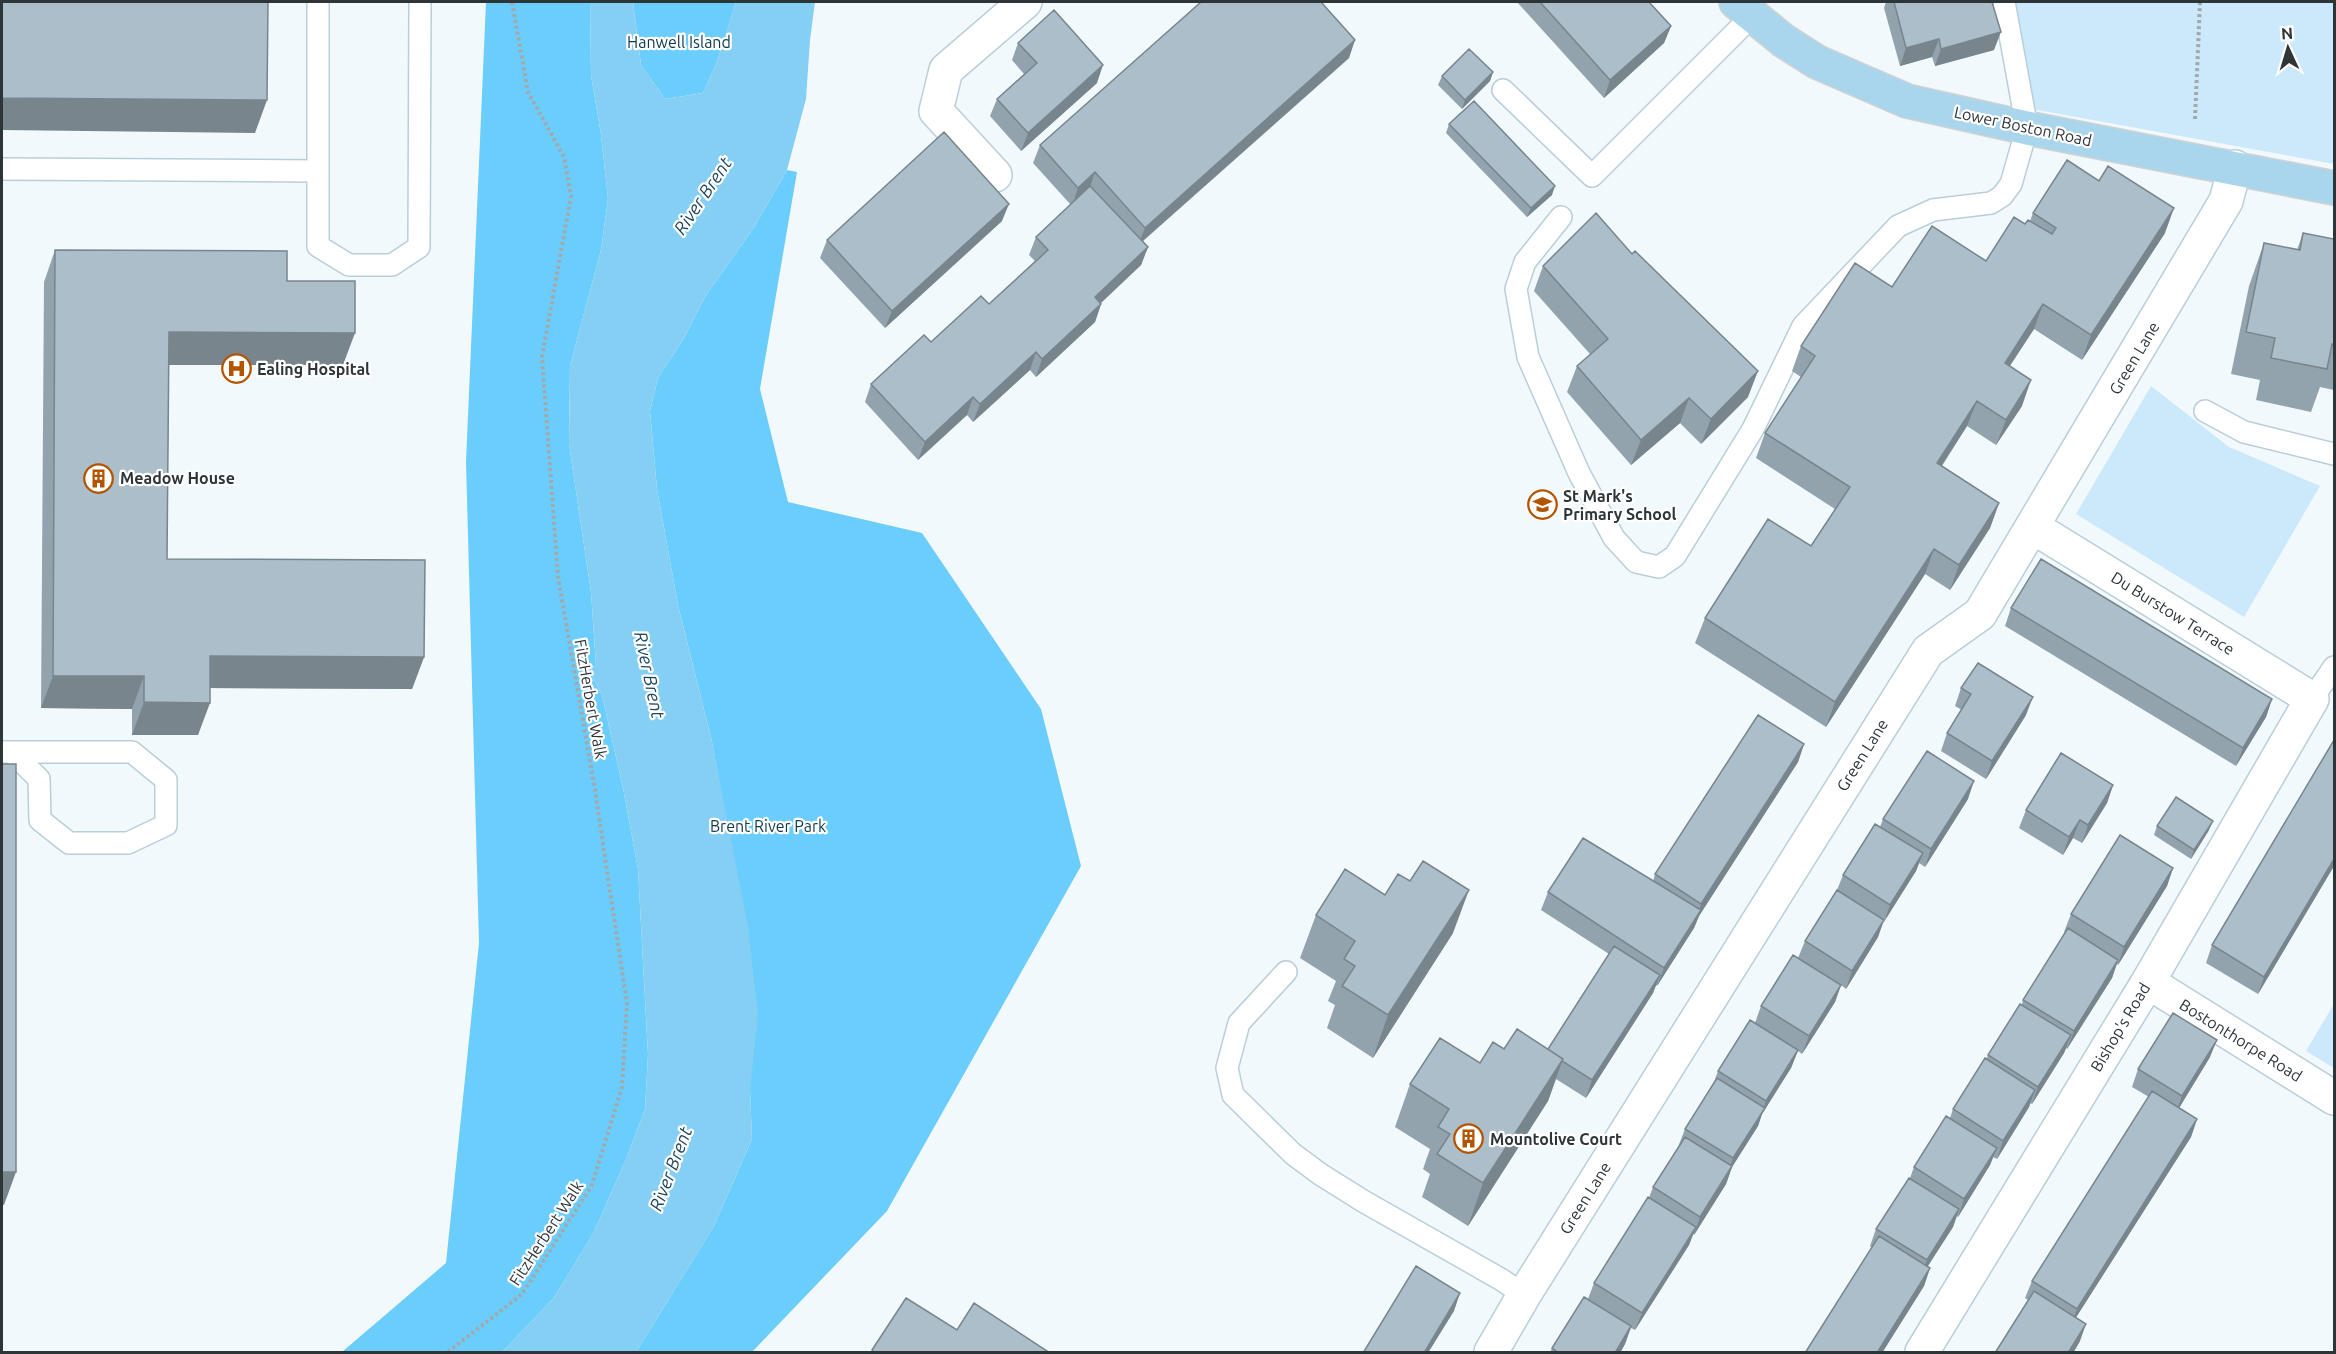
<svg xmlns="http://www.w3.org/2000/svg" width="2336" height="1354" font-family="Ubuntu,sans-serif">
	<style>
		.green { fill: #cbe9fa }
		.forest { fill: #6bcdfc }
		.water { fill: #85cff4 }
		.lines { fill: none; stroke-linecap: round; stroke-linejoin: round }
		.service-casing { stroke: #baced9; stroke-width: 24 }
		.minor-casing { stroke: #baced9; stroke-width: 36 }
		.primary-casing { stroke: #d1d3d3; stroke-width: 36 }
		.path { stroke: #a1a9ad; stroke-width: 4; stroke-dasharray: 3 3; stroke-linecap: butt }
		.service { stroke: #fff; stroke-width: 21 }
		.minor { stroke: #fff; stroke-width: 33 }
		.primary { stroke: #a9d6ec; stroke-width: 33 }
		.wall { fill: #93a3ad }
		.shaded-wall { fill: #78858d }
		.building { fill: #abbec9; stroke: #78858d; stroke-width: 1.5 }
		.labels { text-anchor: middle; stroke-width: 4.5; stroke-linejoin: round; paint-order: stroke }
		.park-label { font-size: 16px; fill: #0c394c; stroke: #fff }
		.street-label { font-size: 16px; fill: #2d3539; stroke: #fff }
		.poi-label { font-size: 16px; font-weight: bold; fill: #2d3539; stroke: #fff; text-anchor: start }
		.water-label { font-size: 18px; font-style: italic; fill: #1c465a; stroke: #fff }
	</style>
	<rect width="100%" height="100%" fill="#f1f9fd"/>
	<!-- green -->
	<path class="green" d="M 2011,2 L 2334,2 L 2334,164 L 2027,108 Z
		M 2151,386 L 2229,447 L 2320,486 L 2244,617 L 2076,514 Z
		M 2334,1004 L 2334,1068 L 2306,1051 Z"/>
	<!-- forest -->
	<path class="forest" d="M 486,2 L 590,2 L 591,75 L 601,134 L 608,199 L 601,250 L 570,366 L 569,444 L 591,592 L 596,665 L 589,670 L 602,695 L 623,788 L 638,869 L 648,1055 L 645,1109 L 627,1157 L 593,1234 L 553,1299 L 502,1352 L 342,1352 L 446,1263 L 479,943 L 466,462 Z
		M 633,2 L 736,2 L 717,62 L 703,93 L 665,99 L 641,65 Z
		M 787,170 L 797,172 L 760,389 L 788,502 L 922,533 L 1041,709 L 1081,866 L 887,1211 L 752,1352 L 636,1352 L 714,1226 L 752,1139 L 750,1090 L 726,819 L 712,742 L 678,605 L 657,489 L 650,411 L 658,378 L 684,338 L 706,295 L 753,229 Z"/>
	<!-- water -->
	<path class="water" d="M 590,2 L 633,2 L 641,65 L 665,99 L 703,93 L 717,62 L 736,2 L 815,2 L 810,40 L 806,99 L 787,170 L 753,229 L 706,295 L 684,338 L 658,378 L 650,411 L 657,489 L 678,605 L 712,742 L 748,927 L 758,1015 L 750,1090 L 752,1139 L 714,1226 L 636,1352 L 502,1352 L 553,1299 L 593,1234 L 627,1157 L 645,1109 L 648,1055 L 638,869 L 623,788 L 602,695 L 589,670 L 596,665 L 591,592 L 569,444 L 570,366 L 601,250 L 608,199 L 601,134 L 591,75 Z"/>
	<g class="lines">
		<defs>
			<path id="service" d="M 318,2 L 318,246 L 349,265 L 392,265 L 419,247 L 420,2
				M 1503,90 L 1592,176 L 1752,16
				M 2,169 L 318,171
				M 1561,217 L 1525,262 L 1516,289 L 1528,357 L 1579,473 L 1614,538 L 1636,562 L 1659,567 L 1675,556 L 1753,429 L 1803,326 L 1898,226 L 1933,210 L 1991,203 L 2002,196 L 2011,184 L 2027,128 L 2004,2
				M 2205,411 L 2244,432 L 2334,454
				M 2312,699 L 2334,667
				M 2,752 L 132,752 L 166,780 L 166,825 L 128,843 L 69,843 L 40,820 L 39,779 L 12,752
				M 1286,972 L 1239,1023 L 1227,1068 L 1233,1095 L 1293,1154 L 1320,1174 L 1363,1201 L 1502,1280 L 1524,1295"/>
			<path id="minor" d="M 995,175 L 936,111 L 946,70 L 1025,2
				M 2148,982 L 2334,1098
				M 1491,1352 L 1524,1295 L 1928,651 L 1980,614 L 2226,201 L 2235,167
				M 1922,1352 L 2148,982 L 2312,699 L 2033,527"/>
			<path id="primary" d="M 1736,2 L 1784,41 L 1817,62 L 1907,101 L 2027,128 L 2334,188"/>
		</defs>
		<!-- service casing -->
		<use href="#service" class="service-casing"/>
		<!-- minor casing -->
		<use href="#minor" class="minor-casing"/>
		<!-- primary casing -->
		<use href="#primary" class="primary-casing"/>
		<!-- path -->
		<path class="path" d="M 2195,119 L 2200,2
			M 448,1352 L 522,1294 L 592,1185 L 622,1087 L 627,1004 L 595,790 L 558,577 L 542,357 L 571,196 L 564,157 L 528,92 L 512,2"/>
		<!-- service -->
		<use href="#service" class="service"/>
		<!-- minor -->
		<use href="#minor" class="minor"/>
		<!-- primary -->
		<use href="#primary" class="primary"/>
	</g>
	<!-- wall -->
	<path class="wall" d="M 1517,2 L 1649,2 L 1671,26 L 1664,43 L 1604,98 Z
		M 1886,2 L 1992,2 L 1994,50 L 1935,66 L 1932,57 L 1900,66 L 1884,8 Z
		M 1018,43 L 1097,83 L 1021,151 L 990,116 L 997,99 L 1024,74 L 1012,60 Z
		M 1349,58 L 1142,242 L 1148,247 L 1141,265 L 1101,303 L 1101,304 L 1095,322 L 1036,377 L 1030,370 L 973,422 L 967,415 L 918,460 L 865,402 L 871,384 L 931,342 L 989,304 L 1035,261 L 1029,255 L 1036,237 L 1071,205 L 1033,163 L 1040,145 Z
		M 1493,72 L 1490,81 L 1462,109 L 1438,85 L 1442,76 Z
		M 1449,124 L 1552,195 L 1527,217 L 1446,133 Z
		M 2033,213 L 2165,233 L 2082,360 L 2034,329 L 2010,366 L 2022,406 L 1996,445 L 1967,426 L 1942,466 L 1999,503 L 1990,528 L 1950,590 L 1925,574 L 1826,727 L 1695,643 L 1705,618 L 1811,546 L 1835,509 L 1756,458 L 1765,433 L 1801,377 L 1792,371 L 1801,346 L 1892,287 L 1986,261 L 2025,224 L 2030,221 Z
		M 1002,221 L 885,328 L 820,258 L 827,240 Z
		M 2303,233 L 2334,239 L 2334,390 L 2320,387 L 2311,412 L 2256,400 L 2260,380 L 2231,374 L 2249,286 L 2264,243 L 2297,250 Z
		M 55,250 L 287,281 L 343,365 L 169,365 L 167,559 L 424,657 L 412,689 L 210,688 L 198,735 L 132,735 L 132,709 L 41,708 L 44,282 Z
		M 1543,266 L 1748,397 L 1701,444 L 1680,423 L 1631,465 L 1567,392 L 1577,366 L 1590,354 L 1534,291 Z
		M 2011,608 L 2272,699 L 2266,717 L 2236,766 L 2005,626 Z
		M 1961,688 L 2026,715 L 1986,779 L 1941,751 L 1947,733 L 1962,710 L 1955,706 Z
		M 1804,744 L 1798,762 L 1699,916 L 1694,928 L 1657,986 L 1656,985 L 1653,993 L 1586,1098 L 1556,1079 L 1548,1101 L 1468,1226 L 1422,1197 L 1430,1174 L 1423,1169 L 1430,1149 L 1395,1127 L 1410,1084 L 1480,1063 L 1504,1049 L 1548,1049 L 1609,954 L 1541,910 L 1548,892 L 1653,881 L 1655,874 Z
		M 2113,785 L 2107,803 L 2082,843 L 2073,838 L 2063,855 L 2019,828 L 2026,810 Z
		M 1968,799 L 1925,867 L 1919,863 L 1916,871 L 1883,922 L 1878,937 L 1846,989 L 1841,985 L 1835,1002 L 1802,1054 L 1798,1051 L 1791,1068 L 1762,1114 L 1758,1126 L 1732,1167 L 1726,1184 L 1694,1235 L 1693,1234 L 1689,1245 L 1635,1330 L 1631,1328 L 1625,1344 L 1620,1353 L 1550,1353 L 1552,1348 L 1588,1299 L 1594,1283 L 1649,1198 L 1653,1187 L 1678,1147 L 1685,1129 L 1714,1082 L 1718,1071 L 1755,1023 L 1761,1006 L 1798,958 L 1805,941 L 1837,890 L 1843,875 L 1880,827 L 1883,819 Z
		M 2157,826 L 2209,830 L 2191,859 L 2154,835 Z
		M 2334,866 L 2258,994 L 2206,963 L 2212,945 Z
		M 2173,868 L 2167,886 L 2118,965 L 2117,964 L 2112,978 L 2067,1049 L 2066,1048 L 2064,1053 L 2032,1104 L 2030,1103 L 2029,1107 L 1997,1159 L 1993,1157 L 1990,1165 L 1958,1217 L 1957,1216 L 1953,1227 L 1928,1266 L 1930,1268 L 1924,1286 L 1882,1353 L 1805,1353 L 1872,1248 L 1870,1246 L 1876,1229 L 1910,1178 L 1914,1167 L 1950,1118 L 1953,1109 L 2022,1004 L 2023,1000 L 2065,932 L 2064,932 L 2071,914 Z
		M 1385,895 L 1453,933 L 1373,1058 L 1327,1028 L 1335,1005 L 1328,1001 L 1336,981 L 1300,958 L 1316,915 Z
		M 2210,1057 L 2179,1108 L 2197,1119 L 2191,1137 L 2076,1317 L 2080,1341 L 2073,1353 L 1995,1352 L 2028,1300 L 2025,1298 L 2032,1281 L 2149,1097 L 2132,1087 L 2138,1069 Z"/>
	<!-- shaded-wall -->
	<path class="shaded-wall" d="M 1671,26 L 1664,43 L 1604,98 L 1610,80 Z
		M 2001,32 L 1994,50 L 1935,66 L 1941,49 Z
		M 1939,39 L 1932,57 L 1900,66 L 1906,48 Z
		M 1355,40 L 1349,58 L 1138,245 L 1145,228 Z
		M 1103,65 L 1097,83 L 1021,151 L 1028,133 Z
		M 1493,72 L 1490,81 L 1462,109 L 1465,100 Z
		M 2,98 L 267,100 L 255,133 L 2,130 Z
		M 1095,172 L 1089,190 L 1072,206 L 1078,188 Z
		M 1555,186 L 1552,195 L 1527,217 L 1531,208 Z
		M 1009,204 L 1002,221 L 885,328 L 892,311 Z
		M 2174,208 L 2165,233 L 2082,360 L 2091,335 Z
		M 1148,247 L 1141,265 L 1088,315 L 1095,297 Z
		M 1101,304 L 1095,322 L 1036,377 L 1042,359 Z
		M 2043,304 L 2034,329 L 1995,388 L 2005,363 Z
		M 169,332 L 355,333 L 343,365 L 157,365 Z
		M 1036,352 L 1030,370 L 973,422 L 980,404 Z
		M 1758,371 L 1748,397 L 1701,444 L 1711,419 Z
		M 2031,380 L 2022,406 L 1996,445 L 2006,420 Z
		M 973,397 L 967,415 L 918,460 L 925,442 Z
		M 1689,398 L 1680,423 L 1631,465 L 1641,440 Z
		M 1977,401 L 1967,426 L 1927,488 L 1937,463 Z
		M 1999,503 L 1990,528 L 1950,590 L 1959,565 Z
		M 1934,549 L 1925,574 L 1826,727 L 1835,702 Z
		M 210,656 L 424,657 L 412,689 L 198,688 Z
		M 53,676 L 144,676 L 132,709 L 41,708 Z
		M 2033,697 L 2026,715 L 1986,779 L 1992,761 Z
		M 2272,699 L 2266,717 L 2236,766 L 2243,748 Z
		M 144,702 L 210,703 L 198,735 L 132,735 Z
		M 1804,744 L 1798,762 L 1699,916 L 1694,928 L 1657,986 L 1664,968 L 1697,916 L 1701,904 Z
		M 1974,781 L 1968,799 L 1925,867 L 1931,849 Z
		M 2113,785 L 2107,803 L 2082,843 L 2088,825 Z
		M 2080,820 L 2073,838 L 2063,855 L 2069,837 Z
		M 2213,821 L 2209,830 L 2191,859 L 2194,850 Z
		M 1923,853 L 1916,871 L 1884,922 L 1890,905 Z
		M 2334,859 L 2334,866 L 2258,994 L 2264,977 Z
		M 2173,868 L 2167,886 L 2118,965 L 2124,947 Z
		M 1469,890 L 1453,933 L 1373,1058 L 1388,1015 Z
		M 1884,920 L 1878,937 L 1846,989 L 1852,971 Z
		M 2118,960 L 2112,978 L 2067,1049 L 2074,1031 Z
		M 1660,975 L 1653,993 L 1586,1098 L 1592,1080 Z
		M 1841,985 L 1835,1002 L 1802,1054 L 1809,1036 Z
		M 2071,1035 L 2064,1053 L 2032,1104 L 2038,1087 Z
		M 2217,1040 L 2210,1057 L 2176,1113 L 2182,1096 Z
		M 1798,1050 L 1791,1068 L 1762,1114 L 1758,1126 L 1732,1167 L 1726,1184 L 1694,1235 L 1700,1217 L 1727,1175 L 1733,1158 L 1762,1112 L 1766,1101 Z
		M 1563,1059 L 1548,1101 L 1468,1226 L 1483,1183 Z
		M 2035,1090 L 2029,1107 L 1997,1159 L 2003,1141 Z
		M 2197,1119 L 2191,1137 L 2070,1327 L 2077,1309 Z
		M 1997,1148 L 1990,1165 L 1958,1217 L 1964,1199 Z
		M 2,1172 L 16,1172 L 4,1205 L 2,1205 Z
		M 1959,1209 L 1953,1227 L 1920,1278 L 1927,1260 Z
		M 1696,1227 L 1689,1245 L 1635,1330 L 1642,1313 Z
		M 1930,1268 L 1924,1286 L 1882,1353 L 1877,1353 Z
		M 1460,1293 L 1454,1311 L 1428,1353 L 1424,1353 Z
		M 2086,1324 L 2080,1341 L 2073,1353 L 2068,1353 Z
		M 1631,1326 L 1625,1344 L 1620,1353 L 1615,1353 Z"/>
	<!-- building -->
	<path class="building" d="M 2,2 L 268,2 L 267,100 L 2,98 Z
		M 1201,2 L 1321,2 L 1355,40 L 1145,228 L 1095,172 L 1078,188 L 1040,145 Z
		M 1540,2 L 1649,2 L 1671,26 L 1610,80 Z
		M 1894,2 L 1992,2 L 2001,32 L 1941,49 L 1939,39 L 1906,48 Z
		M 1054,10 L 1103,65 L 1028,133 L 997,99 L 1037,63 L 1018,43 Z
		M 1469,49 L 1493,72 L 1465,100 L 1442,76 Z
		M 1474,101 L 1555,186 L 1531,208 L 1449,124 Z
		M 944,132 L 1009,204 L 892,311 L 827,240 Z
		M 2067,160 L 2099,181 L 2108,166 L 2174,208 L 2091,335 L 2043,304 L 2005,363 L 2031,380 L 2006,420 L 1977,401 L 1937,463 L 1999,503 L 1959,565 L 1934,549 L 1835,702 L 1705,618 L 1768,519 L 1811,546 L 1850,487 L 1765,433 L 1815,356 L 1801,346 L 1855,263 L 1892,287 L 1932,226 L 1986,261 L 2014,217 L 2025,224 L 2028,220 L 2052,234 L 2056,228 L 2033,213 Z
		M 1090,186 L 1148,247 L 1095,297 L 1101,304 L 1042,359 L 1036,352 L 980,404 L 973,397 L 925,442 L 871,384 L 924,335 L 931,342 L 981,296 L 989,304 L 1048,250 L 1036,237 Z
		M 1596,213 L 1632,254 L 1635,251 L 1758,371 L 1711,419 L 1689,398 L 1641,440 L 1577,366 L 1608,339 L 1543,266 Z
		M 2303,233 L 2334,239 L 2334,345 L 2332,344 L 2327,369 L 2271,358 L 2275,338 L 2246,332 L 2264,243 L 2300,250 Z
		M 55,250 L 287,251 L 287,281 L 355,281 L 355,333 L 169,332 L 167,559 L 425,560 L 424,657 L 210,656 L 210,703 L 144,702 L 144,676 L 53,676 Z
		M 2041,559 L 2272,699 L 2243,748 L 2011,608 Z
		M 1978,663 L 2033,697 L 1992,761 L 1947,733 L 1971,694 L 1961,688 Z
		M 1758,715 L 1804,744 L 1701,904 L 1655,874 Z
		M 2334,740 L 2334,859 L 2264,977 L 2212,945 Z
		M 1927,751 L 1974,781 L 1931,849 L 1883,819 Z
		M 2061,753 L 2113,785 L 2088,825 L 2080,820 L 2069,837 L 2026,810 Z
		M 2,764 L 16,764 L 16,1172 L 2,1172 Z
		M 2176,797 L 2213,821 L 2194,850 L 2157,826 Z
		M 1875,824 L 1923,853 L 1890,905 L 1843,875 Z
		M 2120,835 L 2173,868 L 2124,947 L 2071,914 Z
		M 1583,838 L 1701,910 L 1664,968 L 1548,892 Z
		M 1423,861 L 1469,890 L 1388,1015 L 1342,986 L 1355,966 L 1344,959 L 1355,941 L 1316,915 L 1345,869 L 1385,895 L 1398,874 L 1410,881 Z
		M 1837,890 L 1884,920 L 1852,971 L 1805,941 Z
		M 2068,928 L 2118,960 L 2074,1031 L 2023,1000 Z
		M 1614,946 L 1660,975 L 1592,1080 L 1562,1061 L 1563,1059 L 1548,1049 Z
		M 1793,955 L 1841,985 L 1809,1036 L 1761,1006 Z
		M 2020,1004 L 2071,1035 L 2038,1087 L 1988,1055 Z
		M 2173,1013 L 2217,1040 L 2182,1096 L 2138,1069 Z
		M 1750,1020 L 1798,1050 L 1766,1101 L 1718,1071 Z
		M 1517,1029 L 1563,1059 L 1483,1183 L 1437,1154 L 1450,1134 L 1438,1127 L 1449,1109 L 1410,1084 L 1440,1038 L 1480,1063 L 1493,1042 L 1504,1049 Z
		M 1985,1058 L 2035,1090 L 2003,1141 L 1953,1109 Z
		M 1717,1078 L 1765,1108 L 1733,1158 L 1685,1129 Z
		M 2152,1091 L 2197,1119 L 2077,1309 L 2032,1281 Z
		M 1946,1116 L 1997,1148 L 1964,1199 L 1914,1167 Z
		M 1685,1137 L 1732,1166 L 1700,1217 L 1653,1187 Z
		M 1909,1178 L 1959,1209 L 1927,1260 L 1876,1229 Z
		M 1648,1197 L 1696,1227 L 1642,1313 L 1594,1283 Z
		M 1879,1236 L 1930,1268 L 1877,1353 L 1805,1353 Z
		M 1416,1266 L 1460,1293 L 1424,1353 L 1363,1353 Z
		M 2034,1291 L 2086,1324 L 2068,1353 L 1995,1353 Z
		M 1584,1297 L 1631,1326 L 1615,1353 L 1559,1353 L 1552,1348 Z
		M 906,1298 L 957,1330 L 974,1303 L 1050,1353 L 875,1353 L 872,1350 Z"/>
	<!-- icons -->
	<defs>
		<symbol id="hospital-ring" viewBox="-11 -11 22 22"><circle r="9.5" fill="#fff" stroke="#b25400" stroke-width="1.5"/><path d="M-5-5h3v3.5h4V-5h3V5h-3V1.5h-4V5h-3Z" fill="#b25400"/></symbol>
		<symbol id="building-ring" viewBox="-11 -11 22 22"><circle r="9.5" fill="#fff" stroke="#b25400" stroke-width="1.5"/><path d="M-4-6H4V6H1V3H-1V6H-4ZM-2.5-4.3h1.7v1.8h-1.7ZM.8-4.3h1.7v1.8H.8ZM-2.5-1h1.7V.8h-1.7ZM.8-1h1.7V.8H.8Z" fill="#b25400"/></symbol>
		<symbol id="school-ring" viewBox="-11 -11 22 22"><circle r="9.5" fill="#fff" stroke="#b25400" stroke-width="1.5"/><path d="M0-5L7-2L0 1L-7-2ZM-4 1L0 2.5L4 1V4Q0 6-4 4Z" fill="#b25400"/></symbol>
	</defs>
	<g fill-rule="evenodd">
		<use href="#hospital-ring" x="220" y="352" width="33" height="33"/>
		<use href="#building-ring" x="82" y="462" width="33" height="33"/>
		<use href="#school-ring" x="1526" y="488" width="33" height="33"/>
		<use href="#building-ring" x="1452" y="1122" width="33" height="33"/>
	</g>
	<g class="labels">
		<!-- park labels -->
		<g class="park-label">
			<text x="679" y="48">Hanwell Island</text>
			<text x="768" y="832">Brent River Park</text>
		</g>
		<!-- street labels -->
		<g class="street-label">
			<text transform="translate(2023 126) rotate(12)" y="6">Lower Boston Road</text>
			<text transform="translate(2134 358) rotate(-59)" y="6">Green Lane</text>
			<text transform="translate(2173 613) rotate(32)" y="6">Du Burstow Terrace</text>
			<text transform="translate(591 699) rotate(80)" y="6">FitzHerbert Walk</text>
			<text transform="translate(1862 755) rotate(-58)" y="6">Green Lane</text>
			<text transform="translate(2120 1027) rotate(-59)" y="6">Bishop's Road</text>
			<text transform="translate(2241 1040) rotate(32)" y="6">Bostonthorpe Road</text>
			<text transform="translate(1585 1198) rotate(-58)" y="6">Green Lane</text>
			<text transform="translate(546 1233) rotate(-57)" y="6">FitzHerbert Walk</text>
		</g>
		<!-- poi labels -->
		<g class="poi-label">
			<text x="257" y="375">Ealing Hospital</text>
			<text x="120" y="484">Meadow House</text>
			<text x="1563" y="502">St Mark's<tspan x="1563" dy="18">Primary School</tspan></text>
			<text x="1490" y="1145">Mountolive Court</text>
		</g>
		<!-- water labels -->
		<g class="water-label">
			<text transform="translate(703 196) rotate(-56)" y="6">River Brent</text>
			<text transform="translate(649 675) rotate(78)" y="6">River Brent</text>
			<text transform="translate(671 1169) rotate(-69)" y="6">River Brent</text>
		</g>
	</g>
	<!-- border -->
	<rect width="2336" height="1354" fill="none" stroke="#2d3539" stroke-width="6"/>
	<!-- north arrow -->
	<g transform="translate(2288 48) rotate(356)" stroke="#ffffff" stroke-width="4.5" paint-order="stroke">
	<path d="M0-4.5L10 22L0 15L-10 22Z" fill="#2d3539"/>
	<text y="-9" font-size="16" font-weight="bold" text-anchor="middle" fill="#2d3539">N</text>
	</g>
</svg>
